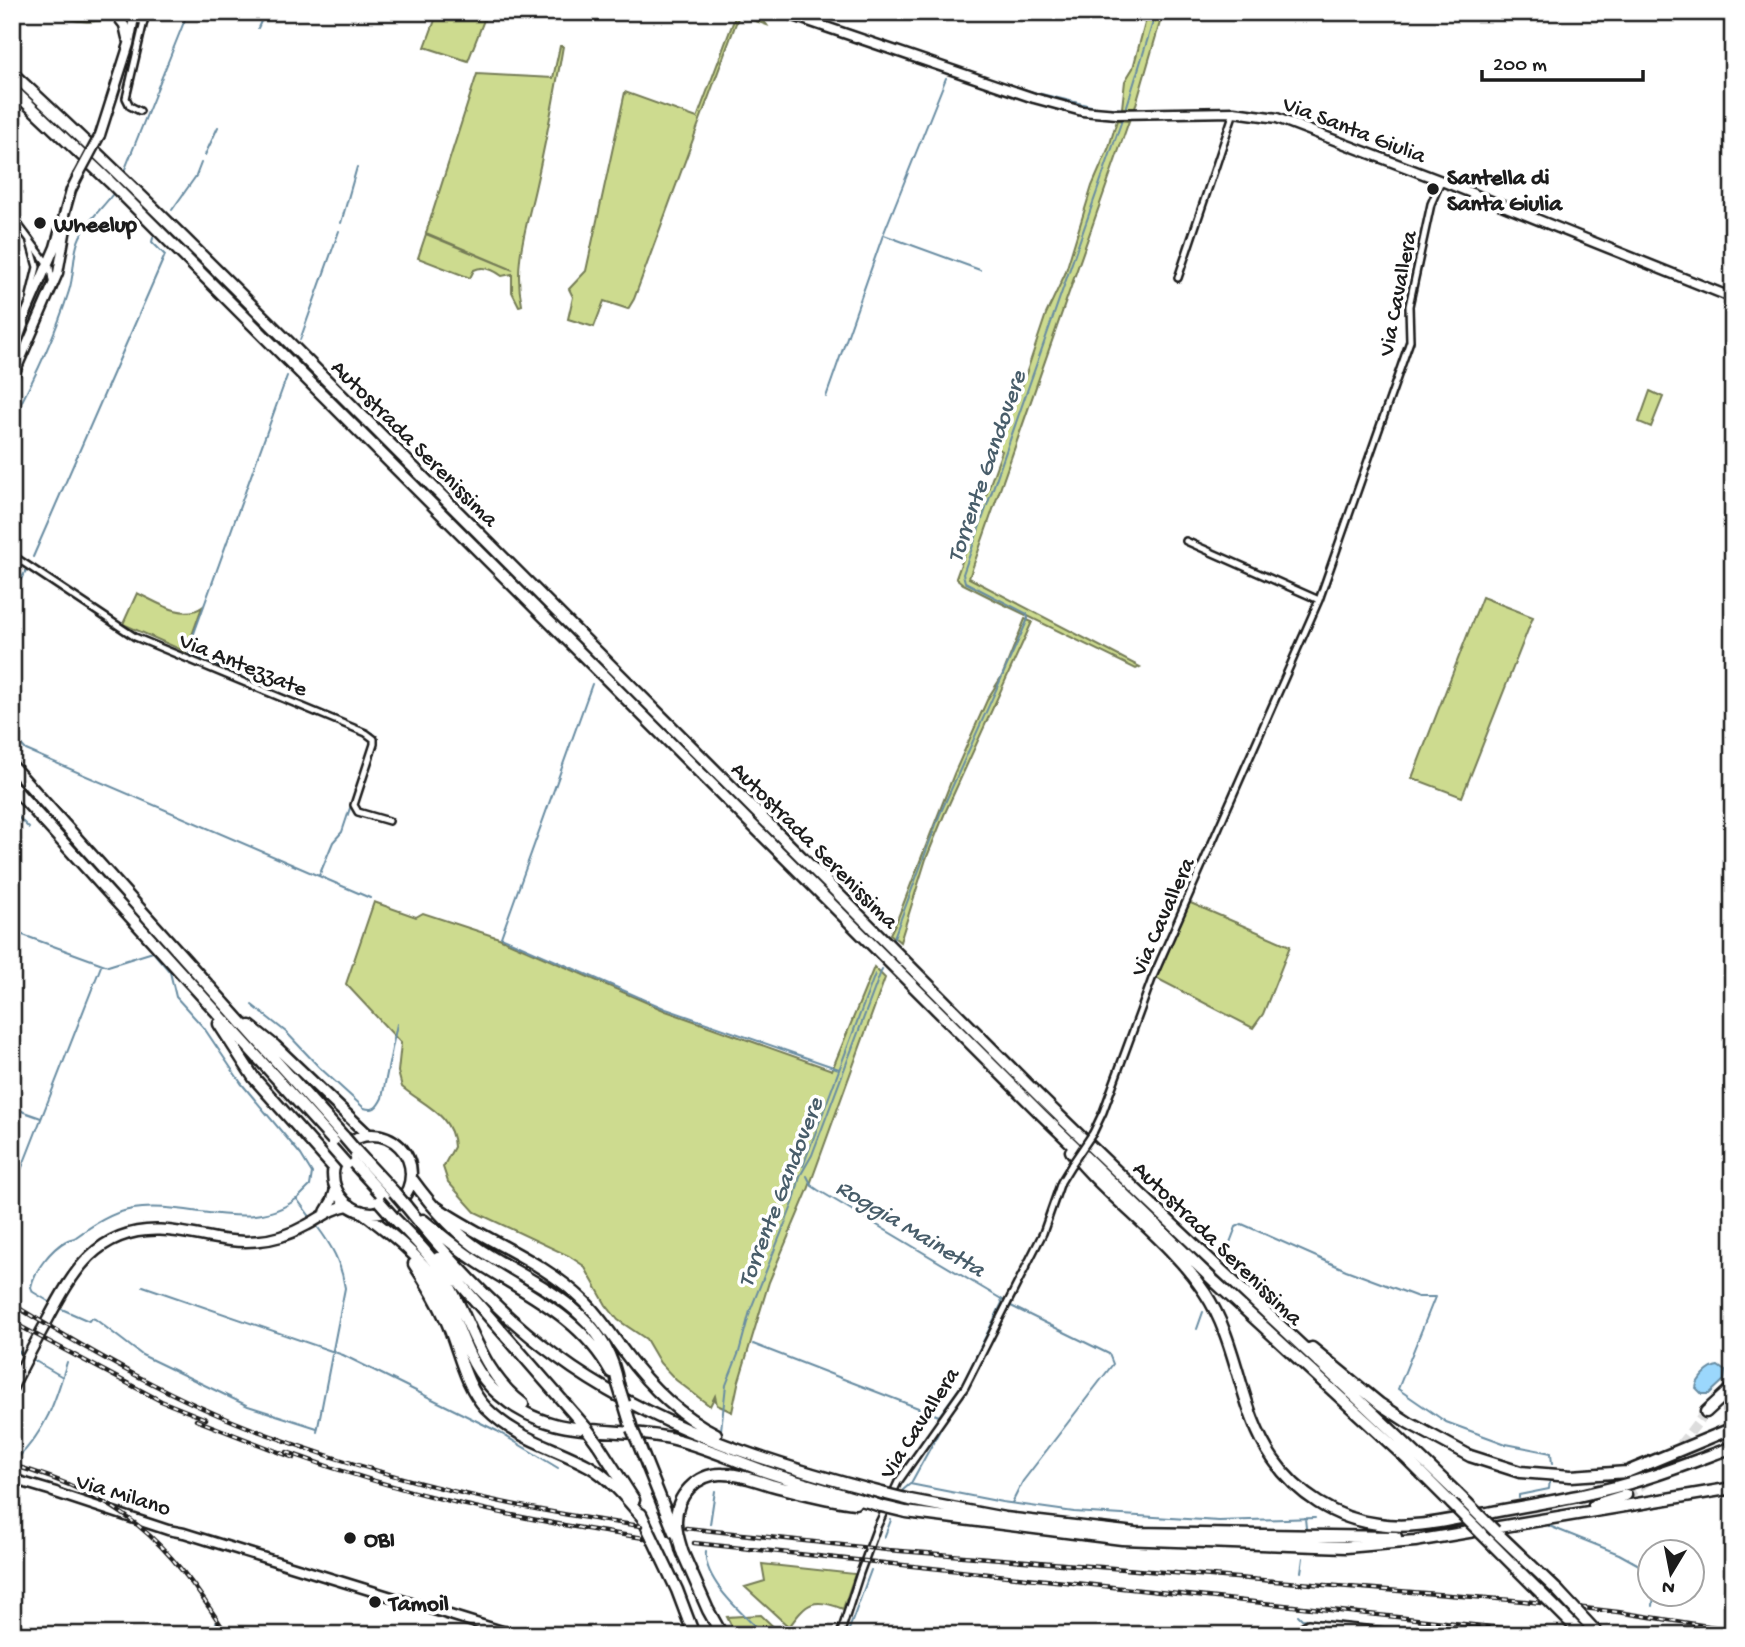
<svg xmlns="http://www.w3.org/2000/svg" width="1745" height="1647" font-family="'Gochi Hand',sans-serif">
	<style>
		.green { fill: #cddb8f; stroke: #747c56; stroke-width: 2 }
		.water { fill: #9bd7fc; stroke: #688ca2; stroke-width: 2 }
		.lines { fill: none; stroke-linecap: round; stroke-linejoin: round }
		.stream { stroke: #688ca2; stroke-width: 2 }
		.highway-tunnel { stroke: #ddd; stroke-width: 10; stroke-dasharray: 10 5; stroke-linecap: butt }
		.street-casing { stroke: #1c1c1c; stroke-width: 10 }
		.secondary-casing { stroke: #1c1c1c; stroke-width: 13 }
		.primary-casing { stroke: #1c1c1c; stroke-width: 14 }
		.highway-casing { stroke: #1c1c1c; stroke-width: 15 }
		.street { stroke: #fff; stroke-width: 5 }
		.secondary { stroke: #fff; stroke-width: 8 }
		.primary { stroke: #fff; stroke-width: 9 }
		.highway { stroke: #fff; stroke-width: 10 }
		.rail-casing { stroke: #1c1c1c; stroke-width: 4.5 }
		.rail { stroke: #fff; stroke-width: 2; stroke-dasharray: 5; stroke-linecap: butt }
		.street-bridge-casing { stroke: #1c1c1c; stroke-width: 10; stroke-linecap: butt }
		.secondary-bridge-casing { stroke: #1c1c1c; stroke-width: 13; stroke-linecap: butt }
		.highway-bridge-casing { stroke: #1c1c1c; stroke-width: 15; stroke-linecap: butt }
		.street-bridge { stroke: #fff; stroke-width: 5 }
		.secondary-bridge { stroke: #fff; stroke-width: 8 }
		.highway-bridge { stroke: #fff; stroke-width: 10 }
		.poi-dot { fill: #1c1c1c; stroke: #fff; stroke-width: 2.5 }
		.labels { text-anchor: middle; stroke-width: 7; stroke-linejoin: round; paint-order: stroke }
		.street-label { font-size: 23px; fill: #1c1c1c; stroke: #fff }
		.poi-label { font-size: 23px; font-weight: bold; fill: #1c1c1c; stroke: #fff; text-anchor: start }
		.water-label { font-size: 24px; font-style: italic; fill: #485d6a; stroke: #fff }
	</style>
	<rect width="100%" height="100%" fill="#fff"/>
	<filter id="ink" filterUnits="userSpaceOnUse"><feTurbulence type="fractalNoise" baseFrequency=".0143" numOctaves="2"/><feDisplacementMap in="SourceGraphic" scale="14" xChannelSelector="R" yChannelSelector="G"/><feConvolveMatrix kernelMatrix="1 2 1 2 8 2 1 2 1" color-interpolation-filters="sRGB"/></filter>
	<g filter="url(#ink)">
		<!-- green -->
		<path class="green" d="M 56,12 L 112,12 L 115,18 C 97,22 71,25 56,12 Z
			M 438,12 L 508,12 L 507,15 L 494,13 L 484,20 L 468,61 L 425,47 Z
			M 737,12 C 748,12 761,16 767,25 L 739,15 L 634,299 L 628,309 L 604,301 L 594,327 L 568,319 L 573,297 L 569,289 L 586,271 L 625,92 L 697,118 Z
			M 1148,12 L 1163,12 L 1135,108 L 1122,108 L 1125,81 L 1133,68 Z
			M 560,46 L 563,46 C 555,93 546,141 535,189 C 526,229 513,264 522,305 L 519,306 L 512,292 L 512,274 L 502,276 C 494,270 484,265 474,270 L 470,278 L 418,258 L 426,234 L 513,270 L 426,233 L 477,74 L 553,78 Z
			M 1117,120 L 1129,121 L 969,578 L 1140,667 L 1136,669 L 1001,603 L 963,584 L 956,578 L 1002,451 L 989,443 L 1012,393 L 1019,395 L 1046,314 L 1065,274 L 1092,186 L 1109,147 Z
			M 1650,391 L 1663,397 L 1651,427 L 1639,422 Z
			M 137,593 C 155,601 183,621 202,607 L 186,652 L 123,624 Z
			M 1482,597 L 1533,617 L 1462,797 L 1412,778 Z
			M 1025,619 L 1032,622 L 944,815 L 926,859 L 900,942 L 890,934 L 897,920 L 954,774 L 988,698 L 1002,676 Z
			M 1186,901 L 1290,946 L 1263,1014 L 1253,1028 L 1158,979 L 1156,976 Z
			M 374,902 L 416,917 L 423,913 L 499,938 L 666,1011 L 832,1070 L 874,967 L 885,978 L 808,1190 L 769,1282 L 738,1384 L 732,1412 L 717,1405 L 715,1396 L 710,1406 L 676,1380 L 660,1363 L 646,1339 L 618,1320 L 606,1305 L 584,1266 L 569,1256 L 475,1212 L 448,1182 L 443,1167 L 454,1147 C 453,1114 423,1105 402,1087 L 398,1072 L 401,1043 L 346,984 Z
			M 762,1564 L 855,1574 L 843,1609 C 814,1597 807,1602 789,1627 L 745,1587 L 765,1581 Z
			M 761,1615 L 782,1635 L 736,1635 L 727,1617 Z"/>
		<!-- water -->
		<path class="water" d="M 1718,1366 L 1725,1371 L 1724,1380 L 1709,1394 L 1702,1394 L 1696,1388 C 1697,1379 1709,1367 1718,1366 Z"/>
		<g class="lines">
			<!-- stream -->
			<path class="stream" d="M 798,12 L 868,37
				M 258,28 L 265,12
				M 952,66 L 1033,92 L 1095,107
				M 1101,108 L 1126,109 L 1156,12
				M 205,155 L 218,127
				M 125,169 L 188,12
				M 172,210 L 196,176 L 201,163
				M 341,223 L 357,167
				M 884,235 L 980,270
				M 300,340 L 339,231
				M 287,376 L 188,650 L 191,655 L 373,733
				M 826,397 L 883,235 L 946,78
				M 12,420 C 35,378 55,336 69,291 C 75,273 72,250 82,233 C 89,220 103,207 112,195
				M 33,557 L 165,255 L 152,242 L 153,238
				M 12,594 L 27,569
				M 592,684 L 501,937 L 666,1009 L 839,1069
				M 12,735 L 26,750 L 370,898
				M 12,811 L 29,828
				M 319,876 L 333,842 L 342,832 L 353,799
				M 12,931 L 108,966 L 153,952 L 170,972 L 176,997 L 204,1028 L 241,1083 L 301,1155 L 312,1173 L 310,1186 L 297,1199 L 311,1218
				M 893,940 L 940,814 L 1028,619 L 1027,614 L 965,582 L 963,574 L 1122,120
				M 252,1005 L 286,1032 L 319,1067 L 364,1108 C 374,1111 377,1108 382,1098 L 397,1024
				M 12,1106 L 24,1112 L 41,1118
				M 803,1166 L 875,974
				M 807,1176 L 812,1186 L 818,1190 L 1003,1300
				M 12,1193 L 101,966
				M 316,1225 C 332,1246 341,1262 345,1288 L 317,1432
				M 1226,1253 L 1236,1227 L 1242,1224 L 1346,1270 L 1418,1297 L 1435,1297 L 1398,1389 L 1446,1422 L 1506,1444 L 1551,1453 L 1552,1464
				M 143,1286 L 343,1355 L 497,1431 L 558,1468
				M 53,1304 L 33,1292 L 31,1287 C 34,1271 51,1249 66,1241 C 69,1239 73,1239 76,1237 C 93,1225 112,1212 133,1209 C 184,1200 252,1235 296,1199
				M 1011,1306 L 1109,1354 L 1113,1364 L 1023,1481 L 1012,1503
				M 57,1307 L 89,1321 L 91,1318 L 95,1319 L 142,1355 L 248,1406 L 317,1428
				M 1197,1329 L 1203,1312
				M 753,1344 L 939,1416 L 963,1383 L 1002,1303 L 1001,1299
				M 12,1348 L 25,1355
				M 30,1358 L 61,1376
				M 721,1430 L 726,1385 L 739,1352 L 750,1311 L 794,1201 L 800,1176 L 812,1155 L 882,969
				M 16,1460 C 46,1430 55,1403 67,1362
				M 911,1483 L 940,1430
				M 903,1490 L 910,1484 L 1002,1502 L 1074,1512 L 1219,1521 L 1315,1518
				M 1519,1498 L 1519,1495 L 1549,1489 L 1550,1479
				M 1305,1518 L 1306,1528
				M 710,1524 L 715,1491
				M 1549,1526 L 1619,1554 L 1650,1571
				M 884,1538 L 891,1520
				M 706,1551 C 702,1580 745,1616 764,1635
				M 1301,1572 L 1303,1558
				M 1653,1606 L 1654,1594
				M 1298,1615 L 1302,1619 L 1463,1635
				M 208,1635 L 216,1623
				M 847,1635 L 871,1570"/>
			<!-- highway-tunnel -->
			<path class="highway-tunnel" d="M 1626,1495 C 1659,1478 1683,1440 1706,1412"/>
			<defs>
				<path id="street" d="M 135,20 L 144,21 L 126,98 L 130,106 L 140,111
					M 12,216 L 50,267 L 52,281
					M 1178,278 L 1234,112
					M 30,296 L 37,267 L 30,242
					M 12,361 L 25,324
					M 1186,541 L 1319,600
					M 12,555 L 135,637 L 366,733 L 374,739 L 374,744 L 354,805 L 358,812 L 389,821
					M 1093,1133 L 1103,1112 L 1152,979 L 1319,600 L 1410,341 L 1409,306 L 1431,204 L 1441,181
					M 840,1635 L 860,1573 L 877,1527 L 898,1482 L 965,1387 L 1043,1233 L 1061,1182 L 1072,1164
					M 1301,1635 L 1303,1626 L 1308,1623 L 1422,1635
					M 1319,1635 L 1321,1624"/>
				<path id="secondary" d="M 123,12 L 120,20 L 124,25 L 127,38
					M 782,12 L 1034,98 L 1082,111 L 1117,114 L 1234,112 L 1277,118 L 1439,180 L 1733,298
					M 100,135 L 129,44 L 135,12
					M 12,346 L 55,247 L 71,190 L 78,176
					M 12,379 L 58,273 L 66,228
					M 12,1479 L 56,1492
					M 53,1492 L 168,1530 L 184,1533 L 515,1635"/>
				<path id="primary" d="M 326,1211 L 332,1201 L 336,1188
					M 12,1388 C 23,1365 35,1343 47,1321 C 73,1272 97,1228 160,1230 C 192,1231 223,1244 256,1241 C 274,1240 291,1234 307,1225 C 322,1217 332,1208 350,1205"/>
				<path id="highway" d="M 12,73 C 150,201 282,336 414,468 C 620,674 824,880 1029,1086 C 1172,1228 1322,1362 1467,1503
					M 12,89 L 110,182 L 1042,1115 L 1215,1282 L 1406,1458 L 1452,1504
					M 12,766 L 344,1137
					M 12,786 L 336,1144
					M 219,1024 L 254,1078 L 334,1168
					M 250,1026 L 275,1046 L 368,1135
					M333 1174a39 39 0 1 1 78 0a39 39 0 1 1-78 0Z
					M 356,1151 L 394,1192
					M 1071,1151 C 1112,1202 1169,1238 1205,1293 C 1239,1344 1239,1410 1273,1459 C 1297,1494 1335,1519 1378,1524 C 1414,1530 1452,1519 1488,1513 C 1539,1503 1593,1495 1643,1479 C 1673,1470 1703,1458 1733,1447
					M 348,1157 L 387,1200
					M 411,1178 C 430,1204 455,1234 482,1251 C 538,1287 605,1309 618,1384
					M 406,1206 C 450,1261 499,1314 556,1356 C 650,1426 769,1464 882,1493
					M 436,1207 C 485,1241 543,1260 585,1302 C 600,1317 612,1336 625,1353 C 650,1387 678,1415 716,1434
					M 361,1211 C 389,1232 423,1258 440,1288 C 461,1324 465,1365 498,1394 C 554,1443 610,1424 674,1439 C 705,1447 734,1460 764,1471 C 802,1484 842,1494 881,1506
					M 393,1217 C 410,1235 430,1254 443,1275 C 471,1319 479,1371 523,1404
					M 423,1220 C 441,1235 459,1250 479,1263 C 527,1294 582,1318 611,1372
					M 438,1258 L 587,1429
					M 414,1264 C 426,1282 437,1300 446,1320 C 459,1349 464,1385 486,1408 C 518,1440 552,1446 589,1466 C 611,1479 627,1499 643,1518
					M 1312,1348 L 1380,1404 L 1409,1423 L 1470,1456 L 1520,1472 L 1571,1476 L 1627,1472 L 1733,1428
					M 624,1403 L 632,1429
					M 1706,1412 L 1733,1387
					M 598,1444 L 634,1500
					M 639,1445 L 674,1532
					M 910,1500 L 1005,1518 L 1135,1533 L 1396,1537
					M 1594,1505 L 1626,1495
					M 906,1512 L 1122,1539 L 1346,1547 L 1415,1541 L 1733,1488
					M 641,1514 L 677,1590 L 694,1635
					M 1495,1531 L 1558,1591
					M 1481,1533 L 1537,1589
					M 681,1549 L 708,1610 L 722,1635
					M 683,1554 C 680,1544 676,1533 676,1523 C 675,1496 697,1473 723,1474 C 739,1474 756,1480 771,1485 C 799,1492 826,1500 855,1503"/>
			</defs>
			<!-- street casing -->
			<use href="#street" class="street-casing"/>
			<!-- secondary casing -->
			<use href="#secondary" class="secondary-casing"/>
			<!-- primary casing -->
			<use href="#primary" class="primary-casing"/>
			<!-- highway casing -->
			<use href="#highway" class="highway-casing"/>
			<!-- street -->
			<use href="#street" class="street"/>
			<!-- secondary -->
			<use href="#secondary" class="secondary"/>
			<!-- primary -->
			<use href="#primary" class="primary"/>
			<!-- highway -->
			<use href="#highway" class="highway"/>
			<defs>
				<path id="rail" d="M 12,1304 C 93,1353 177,1402 266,1434 C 387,1479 513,1509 641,1526
					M 12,1322 L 161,1401 L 206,1419
					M 196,1420 L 294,1458
					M 287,1452 C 404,1495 521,1520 644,1538
					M 12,1465 C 123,1497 166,1538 227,1635
					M 686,1528 L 888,1550 L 1524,1601 L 1618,1612 L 1733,1630
					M 694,1543 L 1567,1635"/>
			</defs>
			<!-- rail casing -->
			<use href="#rail" class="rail-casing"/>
			<!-- rail -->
			<use href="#rail" class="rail"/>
			<defs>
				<path id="street-bridge" d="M 1072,1164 L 1093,1133"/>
				<path id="secondary-bridge" d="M 78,176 L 100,135"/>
				<path id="highway-bridge" d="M 344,1137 L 356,1151
					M 332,1148 L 346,1164
					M 394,1192 L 406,1206
					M 379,1201 L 393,1217
					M 618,1384 L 624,1403
					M 587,1429 L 598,1444
					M 632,1429 L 639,1445
					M 882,1493 L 910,1500
					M 1467,1503 L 1495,1531
					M 1452,1504 L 1481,1533
					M 881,1506 L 906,1512
					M 1537,1589 L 1583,1635
					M 1558,1591 L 1599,1635"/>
			</defs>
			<!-- street-bridge casing -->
			<use href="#street-bridge" class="street-bridge-casing"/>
			<!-- secondary-bridge casing -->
			<use href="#secondary-bridge" class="secondary-bridge-casing"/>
			<!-- highway-bridge casing -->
			<use href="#highway-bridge" class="highway-bridge-casing"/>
			<!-- street-bridge -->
			<use href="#street-bridge" class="street-bridge"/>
			<!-- secondary-bridge -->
			<use href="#secondary-bridge" class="secondary-bridge"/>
			<!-- highway-bridge -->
			<use href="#highway-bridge" class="highway-bridge"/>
		</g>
	</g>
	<!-- markers -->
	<g class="poi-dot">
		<circle cx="1433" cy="189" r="7"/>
		<circle cx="40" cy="223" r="7"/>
		<circle cx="350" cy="1538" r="7"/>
		<circle cx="375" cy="1602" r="7"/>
	</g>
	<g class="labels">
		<!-- street labels -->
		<g class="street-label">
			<text transform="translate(1355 128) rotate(21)" y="8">Via Santa Giulia</text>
			<text transform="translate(1396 293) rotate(-79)" y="8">Via Cavallera</text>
			<text transform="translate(416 442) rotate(45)" y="8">Autostrada Serenissima</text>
			<text transform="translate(244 663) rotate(22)" y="8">Via Antezzate</text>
			<text transform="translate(816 844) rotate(45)" y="8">Autostrada Serenissima</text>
			<text transform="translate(1161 916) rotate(-66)" y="8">Via Cavallera</text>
			<text transform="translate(1219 1242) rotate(44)" y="8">Autostrada Serenissima</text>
			<text transform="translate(918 1422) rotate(-57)" y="8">Via Cavallera</text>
			<text transform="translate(124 1493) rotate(17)" y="8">Via Milano</text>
		</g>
		<!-- poi labels -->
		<g class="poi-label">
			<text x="1447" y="184">Santella di<tspan x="1447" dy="26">Santa Giulia</tspan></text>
			<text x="54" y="231">Wheelup</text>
			<text x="364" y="1546">OBI</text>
			<text x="389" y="1610">Tamoil</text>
		</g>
		<!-- water labels -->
		<g class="water-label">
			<text transform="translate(985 466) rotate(-71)" y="8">Torrente Gandovere</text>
			<text transform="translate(779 1192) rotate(-69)" y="8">Torrente Gandovere</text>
			<text transform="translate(911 1227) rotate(31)" y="8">Roggia Mainetta</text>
		</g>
	</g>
	<!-- margin -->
	<rect width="1745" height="1647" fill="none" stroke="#fff" stroke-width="42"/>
	<rect x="21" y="21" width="1703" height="1605" fill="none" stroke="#1c1c1c" stroke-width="2.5" filter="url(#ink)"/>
	<!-- north arrow -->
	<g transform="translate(1671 1573) rotate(190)"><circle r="33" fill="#ffffff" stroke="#a4a4a4" stroke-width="2"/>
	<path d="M0-5L12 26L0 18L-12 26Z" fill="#1c1c1c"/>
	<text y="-10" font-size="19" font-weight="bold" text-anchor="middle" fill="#1c1c1c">N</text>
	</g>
	<!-- scale -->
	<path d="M1482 70v10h161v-10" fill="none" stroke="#1c1c1c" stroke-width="3.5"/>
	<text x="1493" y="70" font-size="21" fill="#1c1c1c" stroke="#ffffff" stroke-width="5" paint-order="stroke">200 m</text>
</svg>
